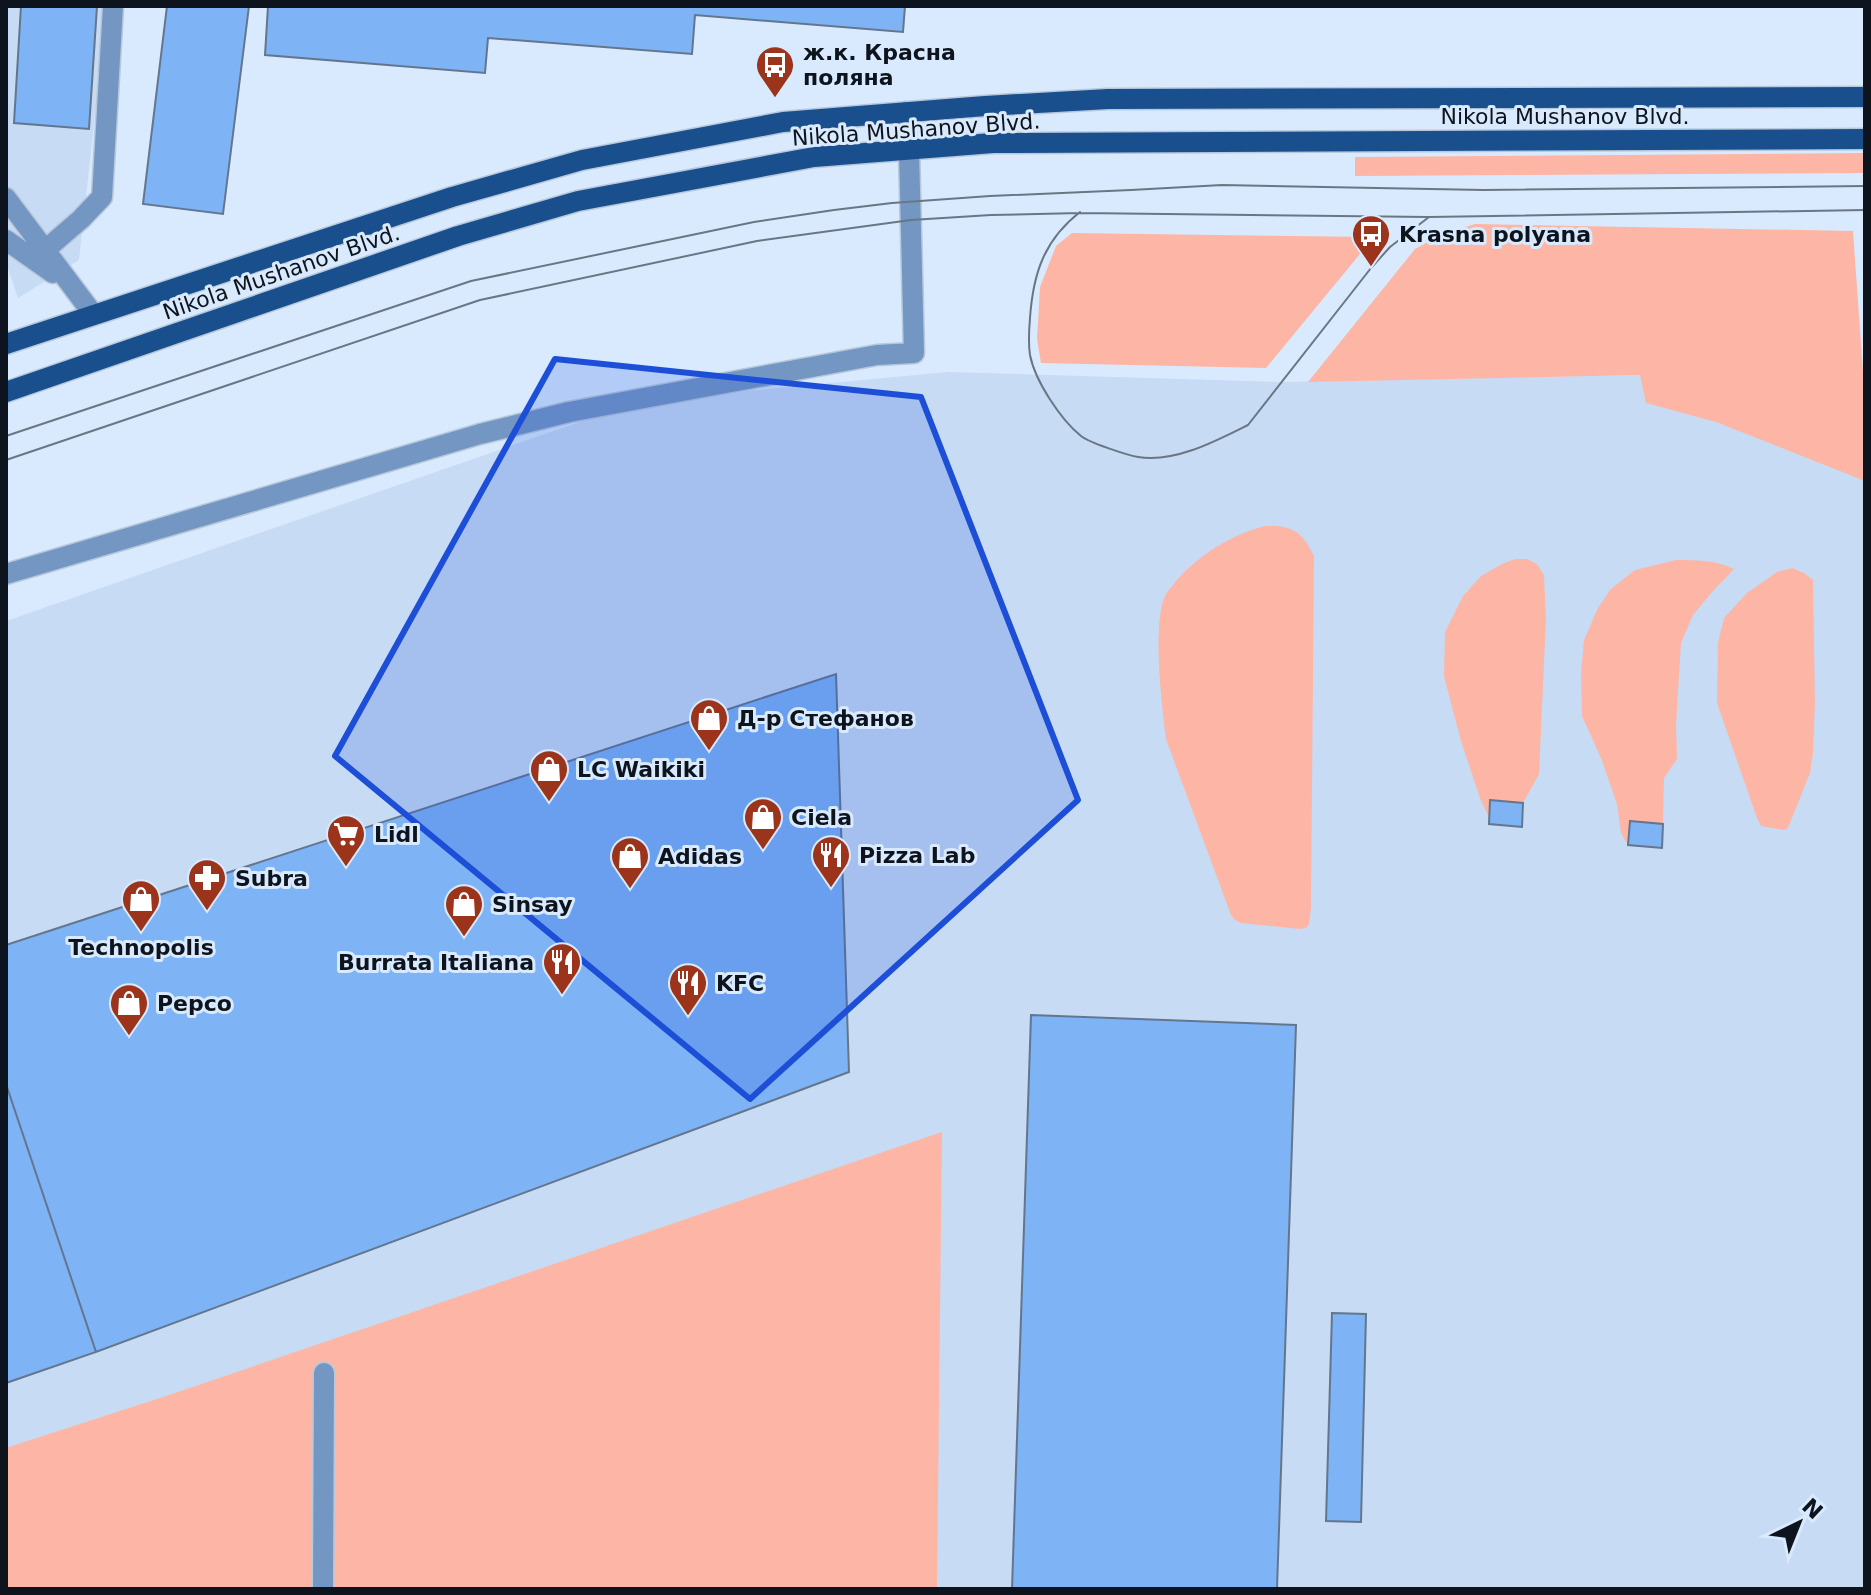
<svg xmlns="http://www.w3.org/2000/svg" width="1871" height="1595" font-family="'DejaVu Sans',sans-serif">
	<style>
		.built { fill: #c7dbf4 }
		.green { fill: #fdb6a5 }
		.building { fill: #7eb3f6; stroke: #64768d; stroke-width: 2 }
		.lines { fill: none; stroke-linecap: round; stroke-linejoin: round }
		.minor-casing { stroke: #b8c8db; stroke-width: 23 }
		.major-casing { stroke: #b8c8db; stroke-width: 23 }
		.minor { stroke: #7396c3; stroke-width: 20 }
		.major { stroke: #1a4f8e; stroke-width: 20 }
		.tram { stroke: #6a7684; stroke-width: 2 }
		.marked { fill: #1d4ed8; fill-opacity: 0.2; stroke: #1d4ed8; stroke-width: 6; stroke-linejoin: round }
		.labels { text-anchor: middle; stroke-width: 6; stroke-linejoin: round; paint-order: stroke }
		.poi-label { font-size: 22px; font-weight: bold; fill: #0d141d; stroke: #d9eaff; text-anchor: start }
		.street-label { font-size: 22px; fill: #0d141d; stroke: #d9eaff }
	</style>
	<rect width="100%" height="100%" fill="#d9eaff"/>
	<!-- built -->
	<path class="built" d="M 6,6 L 107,6 L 79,260 L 18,298 L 6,263 Z
		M 948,372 L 1281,382 L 1641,375 L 1865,372 L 1865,1589 L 6,1589 L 6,621 L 594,417 L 747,391 Z"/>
	<!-- green -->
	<path class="green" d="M 1865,153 L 1865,173 L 1355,176 L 1355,157 Z
		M 1475,224 L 1853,231 L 1863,372 L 1865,372 L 1865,481 L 1716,422 L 1646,403 L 1640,375 L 1308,382 L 1415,249 L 1442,234 Z
		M 1072,233 L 1373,237 L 1374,237 L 1266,368 L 1041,363 L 1037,339 L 1040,287 L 1056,246 Z
		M 1265,526 C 1292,525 1302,531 1314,556 L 1311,908 L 1309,924 L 1306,928 L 1300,929 L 1241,923 L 1235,920 L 1231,915 L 1166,739 C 1162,706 1152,625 1165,596 C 1167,591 1173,586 1176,581 C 1200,554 1231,535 1265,526 Z
		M 1515,559 L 1527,559 L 1537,564 L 1544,575 L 1546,619 L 1539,774 L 1523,803 L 1490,800 L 1489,818 L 1480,798 L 1461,741 L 1444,676 L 1445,632 L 1463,596 L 1481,576 L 1502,564 Z
		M 1676,560 C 1696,560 1716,560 1734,569 L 1713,591 L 1693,615 L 1681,643 L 1676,725 L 1677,759 L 1664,778 L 1663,824 L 1631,821 L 1628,845 L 1621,833 L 1617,804 L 1601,758 L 1582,716 L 1581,674 L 1584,640 L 1598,608 L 1611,589 L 1635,570 Z
		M 1792,568 L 1804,573 L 1813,580 L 1815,704 L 1813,753 L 1810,773 L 1790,823 L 1787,829 L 1783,830 L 1761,826 L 1757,818 L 1717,703 L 1718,643 L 1724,618 L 1747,593 L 1777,572 Z
		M 942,1132 L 937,1589 L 6,1589 L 6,1448 L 166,1396 Z"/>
	<!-- building -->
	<path class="building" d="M 21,6 L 97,6 L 89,129 L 14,123 Z
		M 167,6 L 249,6 L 223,214 L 143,204 Z
		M 268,6 L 905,6 L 903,32 L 695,15 L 692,54 L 488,38 L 485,73 L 265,55 Z
		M 836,674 L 849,1072 L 96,1352 L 6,1084 L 6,945 Z
		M 1490,800 L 1523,803 L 1522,827 L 1489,824 Z
		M 1630,821 L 1663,824 L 1662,848 L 1628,845 Z
		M 1031,1015 L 1296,1025 L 1277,1589 L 1012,1589 Z
		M 6,1084 L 96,1352 L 6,1383 Z
		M 1332,1313 L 1366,1314 L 1361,1522 L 1326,1521 Z"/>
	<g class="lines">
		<defs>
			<path id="minor" d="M 6,198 L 93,314
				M 6,240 L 53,273
				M 44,251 L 81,219 L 102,197 L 113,6
				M 6,574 L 480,434 L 569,412 L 877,355 L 914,353 L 909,150 L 906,112
				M 323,1589 L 324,1373"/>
			<path id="major" d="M 6,344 L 452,197 L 582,160 L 783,122 L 985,106 L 1108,99 L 1865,97
				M 6,392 L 458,236 L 578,201 L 814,157 L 993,143 L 1865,139"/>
		</defs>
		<!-- minor casing -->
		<use href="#minor" class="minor-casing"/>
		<!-- major casing -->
		<use href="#major" class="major-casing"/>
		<!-- minor -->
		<use href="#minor" class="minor"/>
		<!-- major -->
		<use href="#major" class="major"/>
		<!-- tram -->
		<path class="tram" d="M 1080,212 C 1044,240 1033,274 1030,318 C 1029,330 1028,343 1030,355 C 1035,381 1061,420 1081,436 C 1090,443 1127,455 1138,457 C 1175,463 1216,441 1248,425 L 1371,268 L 1390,247 L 1429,217
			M 6,436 L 471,281 L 754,222 L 834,210 L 892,203 L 990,196 L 1131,190 L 1222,185 L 1484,190 L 1865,186
			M 6,460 L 480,300 L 757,241 L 911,220 L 991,215 L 1080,213 L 1429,217 L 1865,210"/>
	</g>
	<!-- marked area -->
	<path class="marked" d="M 555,359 L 921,397 L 1078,800 L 750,1099 L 335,756 Z"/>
	<!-- icons -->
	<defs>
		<symbol id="bus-pin" viewBox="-11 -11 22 30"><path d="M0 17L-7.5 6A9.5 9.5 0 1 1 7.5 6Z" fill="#9c341b" stroke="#d9eaff"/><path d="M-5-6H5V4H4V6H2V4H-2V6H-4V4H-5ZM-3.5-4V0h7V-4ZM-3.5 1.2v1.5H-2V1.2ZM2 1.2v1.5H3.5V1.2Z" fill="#fff"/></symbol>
		<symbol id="shop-pin" viewBox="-11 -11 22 30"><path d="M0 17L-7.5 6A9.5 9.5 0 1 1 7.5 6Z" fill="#9c341b" stroke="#d9eaff"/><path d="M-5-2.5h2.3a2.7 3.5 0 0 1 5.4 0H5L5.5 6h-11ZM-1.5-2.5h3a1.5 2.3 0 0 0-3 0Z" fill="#fff"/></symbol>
		<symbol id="supermarket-pin" viewBox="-11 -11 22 30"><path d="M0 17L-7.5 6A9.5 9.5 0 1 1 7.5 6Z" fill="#9c341b" stroke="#d9eaff"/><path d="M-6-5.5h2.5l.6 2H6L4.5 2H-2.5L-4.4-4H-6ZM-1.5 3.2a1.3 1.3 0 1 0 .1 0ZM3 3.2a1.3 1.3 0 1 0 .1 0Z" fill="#fff"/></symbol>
		<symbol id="restaurant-pin" viewBox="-11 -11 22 30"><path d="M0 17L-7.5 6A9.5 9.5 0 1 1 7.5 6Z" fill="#9c341b" stroke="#d9eaff"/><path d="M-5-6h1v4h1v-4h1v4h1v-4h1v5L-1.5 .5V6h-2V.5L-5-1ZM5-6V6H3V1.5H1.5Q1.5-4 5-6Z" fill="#fff"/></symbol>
		<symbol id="pharmacy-pin" viewBox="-11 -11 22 30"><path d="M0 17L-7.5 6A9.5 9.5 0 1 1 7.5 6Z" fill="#9c341b" stroke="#d9eaff"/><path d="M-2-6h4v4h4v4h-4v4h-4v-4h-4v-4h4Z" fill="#fff"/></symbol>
	</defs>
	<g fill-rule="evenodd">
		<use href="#bus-pin" x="753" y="43" width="44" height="60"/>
		<use href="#bus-pin" x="1349" y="212" width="44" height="60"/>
		<use href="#shop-pin" x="687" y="696" width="44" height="60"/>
		<use href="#shop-pin" x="527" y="747" width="44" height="60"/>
		<use href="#shop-pin" x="741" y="795" width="44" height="60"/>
		<use href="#supermarket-pin" x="324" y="812" width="44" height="60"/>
		<use href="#restaurant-pin" x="809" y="833" width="44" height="60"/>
		<use href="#shop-pin" x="608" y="834" width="44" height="60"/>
		<use href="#pharmacy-pin" x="185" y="856" width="44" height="60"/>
		<use href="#shop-pin" x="119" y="877" width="44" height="60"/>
		<use href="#shop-pin" x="442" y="882" width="44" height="60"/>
		<use href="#restaurant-pin" x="540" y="940" width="44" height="60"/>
		<use href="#restaurant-pin" x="666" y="961" width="44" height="60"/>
		<use href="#shop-pin" x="107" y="981" width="44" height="60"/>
	</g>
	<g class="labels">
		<!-- poi labels -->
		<g class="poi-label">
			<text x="803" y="60">ж.к. Красна<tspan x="803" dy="25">поляна</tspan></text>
			<text x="1399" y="242">Krasna polyana</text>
			<text x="737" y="726">Д-р Стефанов</text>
			<text x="577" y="777">LC Waikiki</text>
			<text x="791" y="825">Ciela</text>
			<text x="374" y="842">Lidl</text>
			<text x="859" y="863">Pizza Lab</text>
			<text x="658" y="864">Adidas</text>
			<text x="235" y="886">Subra</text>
			<text x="492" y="912">Sinsay</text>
			<text x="141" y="955" text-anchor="middle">Technopolis</text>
			<text x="534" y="970" text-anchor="end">Burrata Italiana</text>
			<text x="716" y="991">KFC</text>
			<text x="157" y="1011">Pepco</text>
		</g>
		<!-- street labels -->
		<g class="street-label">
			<text x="1565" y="124">Nikola Mushanov Blvd.</text>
			<text transform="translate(916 129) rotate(-4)" y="8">Nikola Mushanov Blvd.</text>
			<text transform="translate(281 272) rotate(-19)" y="8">Nikola Mushanov Blvd.</text>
		</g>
	</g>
	<!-- border -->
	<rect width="1871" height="1595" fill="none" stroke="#0d141d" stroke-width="16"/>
	<!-- north arrow -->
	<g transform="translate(1799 1523) rotate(43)" stroke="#d9eaff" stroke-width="6" paint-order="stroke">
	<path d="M0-6L14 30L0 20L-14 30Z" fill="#0d141d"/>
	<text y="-12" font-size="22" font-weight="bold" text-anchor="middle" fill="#0d141d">N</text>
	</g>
</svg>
